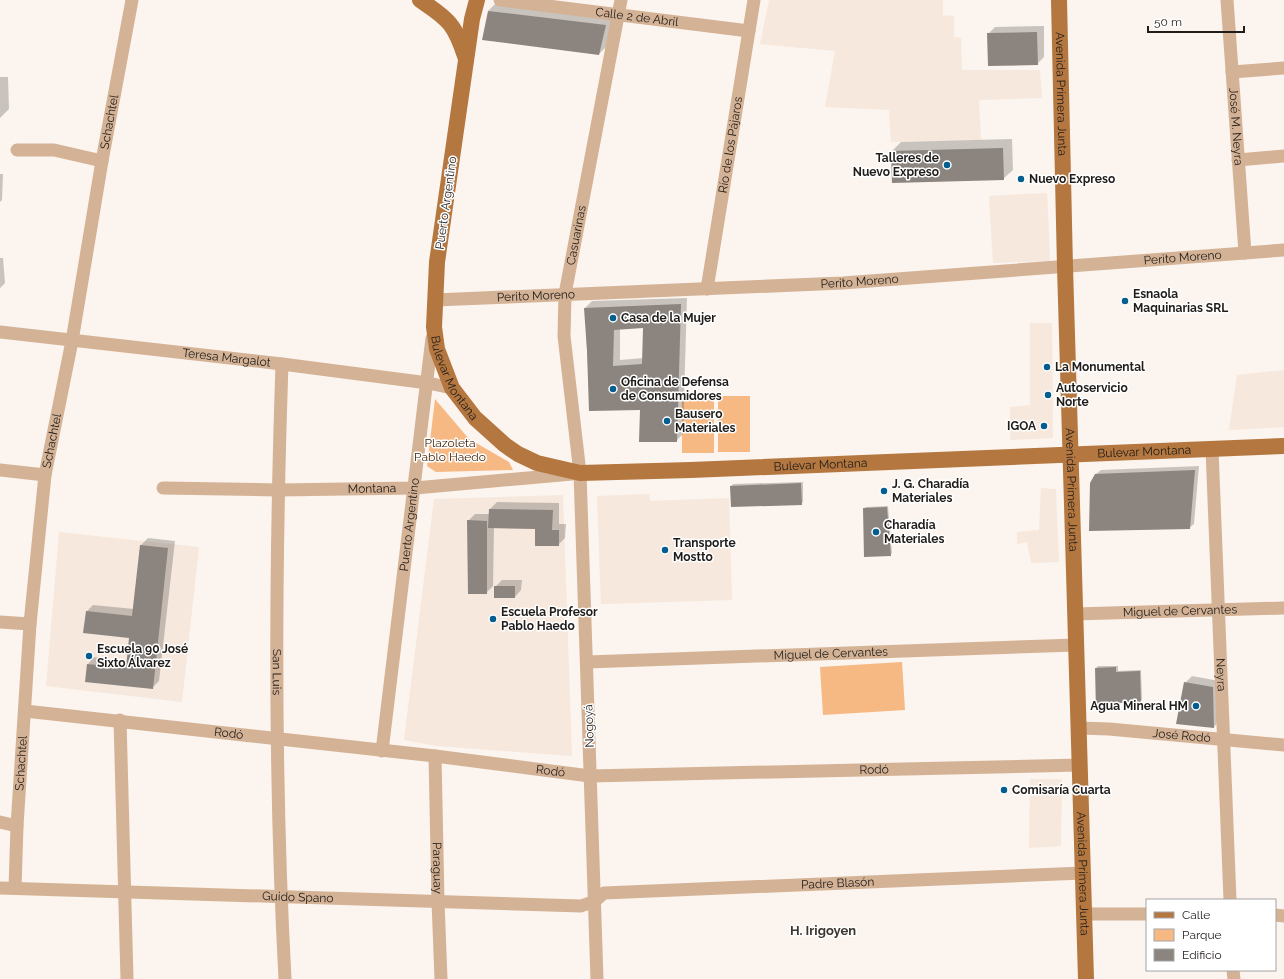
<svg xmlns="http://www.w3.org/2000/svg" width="1284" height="979" font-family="Raleway,sans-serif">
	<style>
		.built { fill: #f6e8dc }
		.green { fill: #f6b984 }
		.shadow { fill: #0003; fill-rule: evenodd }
		.building { fill: #8b847f; fill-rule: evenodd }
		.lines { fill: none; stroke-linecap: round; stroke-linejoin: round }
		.minor { stroke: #d4b295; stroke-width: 13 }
		.major { stroke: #b4773f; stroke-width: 16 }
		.poi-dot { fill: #035e8f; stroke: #fff; stroke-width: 1.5 }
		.labels { text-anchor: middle; stroke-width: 3; stroke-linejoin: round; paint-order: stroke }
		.street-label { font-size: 12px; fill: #1f1c1a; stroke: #fff }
		.poi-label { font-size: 12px; font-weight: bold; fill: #1f1c1a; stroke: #fff; text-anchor: start }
		.park-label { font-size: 12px; fill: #422506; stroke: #fff }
		.neighbourhood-label { font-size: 13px; font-weight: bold; fill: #3b3531; stroke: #fff }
	</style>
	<rect width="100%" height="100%" fill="#fcf4ee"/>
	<!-- built -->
	<path class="built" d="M 769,0 L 943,0 L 943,15 L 954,16 L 954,37 L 961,38 L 962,70 L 1040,70 L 1042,98 L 979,100 L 981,140 L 891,142 L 889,110 L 825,107 L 835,51 L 760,44 Z
		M 1047,193 L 1050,261 L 993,263 L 989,196 Z
		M 1030,323 L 1052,323 L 1053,438 L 1010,440 L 1010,407 L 1030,405 Z
		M 1284,370 L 1284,427 L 1229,430 L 1237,375 Z
		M 1041,488 L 1056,489 L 1059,562 L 1031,563 L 1027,542 L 1017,544 L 1017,532 L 1039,530 Z
		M 649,494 L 650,501 L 729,498 L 732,600 L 601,604 L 597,496 Z
		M 563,495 L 572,756 L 437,746 L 404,740 L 434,499 Z
		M 59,532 L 199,547 L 182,702 L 46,686 Z
		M 1030,779 L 1062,779 L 1061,846 L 1029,848 Z"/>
	<!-- green -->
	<path class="green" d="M 718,396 L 750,396 L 750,452 L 718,452 Z
		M 682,397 L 714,397 L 714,453 L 682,453 Z
		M 435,399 L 469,439 L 509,462 L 513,470 L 436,472 L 427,466 Z
		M 902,662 L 905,710 L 823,715 L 820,667 Z"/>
	<!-- shadow -->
	<path class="shadow" d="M 495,4 L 612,18 L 606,47 L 599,54 L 488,11 Z
		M 1044,26 L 1044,57 L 1037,64 L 988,34 L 995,27 Z
		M 0,77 L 8,77 L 9,109 L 0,118 Z
		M 1012,139 L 1013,170 L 1003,179 L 893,182 L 892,151 L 901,142 Z
		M 0,174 L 3,174 L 2,200 L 0,202 Z
		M 0,258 L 3,258 L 5,283 L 0,288 Z
		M 687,298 L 683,434 L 676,441 L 641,409 L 590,410 L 585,308 L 592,301 ZM 644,327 L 643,358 L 620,360 L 620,329 Z
		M 1199,466 L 1194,524 L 1189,528 L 1096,474 L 1101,470 Z
		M 803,482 L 803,502 L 801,504 L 731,486 L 733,484 Z
		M 497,502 L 559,503 L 559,524 L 566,524 L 565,538 L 558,545 L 536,528 L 494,527 L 493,586 L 486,593 L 468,521 L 475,514 L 490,514 L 490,509 Z
		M 888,506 L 892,553 L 890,555 L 864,509 L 866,507 Z
		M 148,538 L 175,541 L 159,681 L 152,688 L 88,664 L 94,657 L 127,661 L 130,637 L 86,612 L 93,605 L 134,609 L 141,545 Z
		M 502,580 L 522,580 L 521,590 L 515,597 L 495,587 Z
		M 1098,666 L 1118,666 L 1118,671 L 1141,670 L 1142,699 L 1141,701 L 1119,702 L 1120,707 L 1118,709 L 1096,668 Z
		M 1192,676 L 1219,681 L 1220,720 L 1214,727 L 1185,683 Z"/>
	<!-- building -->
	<path class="building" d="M 488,11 L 606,25 L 599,55 L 482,40 Z
		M 1037,32 L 1038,65 L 988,66 L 987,33 Z
		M 1003,148 L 1004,180 L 892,183 L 891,151 Z
		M 681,304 L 677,442 L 639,442 L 640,410 L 589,411 L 587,351 L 584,308 ZM 643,328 L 642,364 L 613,366 L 614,330 Z
		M 1195,470 L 1190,529 L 1089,531 L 1090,483 L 1095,474 Z
		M 801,483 L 802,505 L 731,507 L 730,486 Z
		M 887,507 L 891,556 L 864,557 L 863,508 Z
		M 489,509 L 553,510 L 552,530 L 559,530 L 559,546 L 535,546 L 535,529 L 488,528 Z
		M 467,520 L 487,521 L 487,594 L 468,594 Z
		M 140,545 L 168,548 L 153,689 L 85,682 L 87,664 L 126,668 L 129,638 L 83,633 L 86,611 L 132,616 Z
		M 494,586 L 515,586 L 515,598 L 494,598 Z
		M 1116,667 L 1116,672 L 1140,671 L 1141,702 L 1118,703 L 1118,710 L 1096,711 L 1095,668 Z
		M 1184,682 L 1213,687 L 1214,728 L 1176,724 Z"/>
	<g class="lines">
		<!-- minor -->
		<g class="minor">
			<path id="s1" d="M 500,0 L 749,31"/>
			<path id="s2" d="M 1227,0 L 1245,253"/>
			<path d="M 1232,72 L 1284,68"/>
			<path d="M 17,150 L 54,150 L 102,161"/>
			<path d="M 1238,160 L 1284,156"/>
			<path id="s3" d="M 707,289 L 754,0"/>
			<path id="s4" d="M 435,300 L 843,283 L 1284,250"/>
			<path id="s5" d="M 0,332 L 282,364 L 428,383 L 452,388"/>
			<path id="s6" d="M 282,364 C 275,568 274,775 285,979"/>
			<path id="s7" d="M 1212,449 L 1230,900"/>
			<path d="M 0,470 L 45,475"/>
			<path id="s8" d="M 163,488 L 278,490 L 415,488 L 572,474"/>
			<path id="s9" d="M 1075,614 L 1284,608"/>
			<path d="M 0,622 L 30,624"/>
			<path id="s10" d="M 587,662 L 1076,645"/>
			<path id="s11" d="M 25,711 L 435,756 L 590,776 L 1080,765"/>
			<path d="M 120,720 L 127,979"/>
			<path id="s12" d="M 1079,728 L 1109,729 L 1284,745"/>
			<path id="s13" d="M 382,751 L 432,338"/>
			<path id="s14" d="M 435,756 L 438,901 L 441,979"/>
			<path d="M 0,822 L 17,826"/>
			<path id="s15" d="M 0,888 L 581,906 L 595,901 L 604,893 L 1083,873"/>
			<path id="s16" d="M 15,888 L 17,826 L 30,624 L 45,475 L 72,341 L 102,161 L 132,0"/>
			<path d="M 1084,914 L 1147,914"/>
			<path d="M 1275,915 L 1284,916"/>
			<path d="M 1233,970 L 1234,979"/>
			<path id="s17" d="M 597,979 L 580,473 L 564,336 L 565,294 L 621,0"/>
		</g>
		<!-- major -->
		<g class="major">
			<path d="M 420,0 C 430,7 442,14 450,24 C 458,34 462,47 466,59"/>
			<path id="s18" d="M 477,0 L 472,19 L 437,262 L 434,327 L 437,349 L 452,388 L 475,418 L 505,445 L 518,454 L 537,463 L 580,473 L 691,470 L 1284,446"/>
			<path id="s19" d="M 1059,0 L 1065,267 L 1086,979"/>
		</g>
	</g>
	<!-- markers -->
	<g class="poi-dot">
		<circle cx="947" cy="165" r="4"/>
		<circle cx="1021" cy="179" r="4"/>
		<circle cx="1125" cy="301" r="4"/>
		<circle cx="613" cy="318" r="4"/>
		<circle cx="1047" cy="367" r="4"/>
		<circle cx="613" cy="389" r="4"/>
		<circle cx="1048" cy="395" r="4"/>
		<circle cx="667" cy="421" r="4"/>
		<circle cx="1044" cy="426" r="4"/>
		<circle cx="884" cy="491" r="4"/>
		<circle cx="876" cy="532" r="4"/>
		<circle cx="665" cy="550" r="4"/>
		<circle cx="493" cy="619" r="4"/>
		<circle cx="89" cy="656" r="4"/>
		<circle cx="1196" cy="706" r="4"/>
		<circle cx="1004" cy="790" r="4"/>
	</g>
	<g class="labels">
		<!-- street labels -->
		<g class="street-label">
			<text dy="4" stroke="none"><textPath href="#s1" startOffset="138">Calle 2 de Abril</textPath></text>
			<text dy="4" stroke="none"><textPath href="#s19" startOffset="94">Avenida Primera Junta</textPath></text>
			<text dy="4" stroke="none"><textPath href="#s16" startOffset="773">Schachtel</textPath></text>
			<text dy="4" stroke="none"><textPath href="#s2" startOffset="127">José M. Neyra</textPath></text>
			<text dy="4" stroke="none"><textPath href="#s3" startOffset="146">Río de los Pájaros</textPath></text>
			<text transform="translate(446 203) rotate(-82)" y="4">Puerto Argentino</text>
			<text dy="4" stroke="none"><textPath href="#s17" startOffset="746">Casuarinas</textPath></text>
			<text dy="4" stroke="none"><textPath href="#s4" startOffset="749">Perito Moreno</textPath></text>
			<text dy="4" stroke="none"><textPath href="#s4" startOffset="425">Perito Moreno</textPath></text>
			<text dy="4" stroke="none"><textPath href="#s4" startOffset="101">Perito Moreno</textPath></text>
			<text dy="4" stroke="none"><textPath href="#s5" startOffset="228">Teresa Margalot</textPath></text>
			<text dy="4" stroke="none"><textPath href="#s18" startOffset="386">Bulevar Montana</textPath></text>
			<text dy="4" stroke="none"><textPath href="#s16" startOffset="449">Schachtel</textPath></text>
			<text dy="4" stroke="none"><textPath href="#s18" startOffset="1118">Bulevar Montana</textPath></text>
			<text dy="4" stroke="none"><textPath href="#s18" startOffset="794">Bulevar Montana</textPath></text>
			<text dy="4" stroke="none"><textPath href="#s8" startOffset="209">Montana</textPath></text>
			<text dy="4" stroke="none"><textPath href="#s19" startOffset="490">Avenida Primera Junta</textPath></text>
			<text dy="4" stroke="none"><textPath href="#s13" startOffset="228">Puerto Argentino</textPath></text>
			<text dy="4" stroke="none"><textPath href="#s9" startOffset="105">Miguel de Cervantes</textPath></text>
			<text dy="4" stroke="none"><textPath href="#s10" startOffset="244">Miguel de Cervantes</textPath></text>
			<text dy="4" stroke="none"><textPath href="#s6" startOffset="308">San Luis</textPath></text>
			<text dy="4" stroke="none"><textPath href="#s7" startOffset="226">Neyra</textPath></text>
			<text transform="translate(589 726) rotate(-92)" y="4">Nogoyá</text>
			<text dy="4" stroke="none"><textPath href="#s11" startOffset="205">Rodó</textPath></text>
			<text dy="4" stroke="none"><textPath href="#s12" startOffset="103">José Rodó</textPath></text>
			<text dy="4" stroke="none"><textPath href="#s16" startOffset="125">Schachtel</textPath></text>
			<text dy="4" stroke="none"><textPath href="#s11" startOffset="853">Rodó</textPath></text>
			<text dy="4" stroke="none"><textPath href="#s11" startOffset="529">Rodó</textPath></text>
			<text dy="4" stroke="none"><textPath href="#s14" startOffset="112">Paraguay</textPath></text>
			<text dy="4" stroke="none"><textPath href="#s19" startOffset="874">Avenida Primera Junta</textPath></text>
			<text dy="4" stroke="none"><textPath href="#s15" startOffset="842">Padre Blasón</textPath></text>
			<text dy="4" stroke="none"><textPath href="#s15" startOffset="298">Guido Spano</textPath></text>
		</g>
		<!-- poi labels -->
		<g class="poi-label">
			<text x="939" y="162" text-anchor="end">Talleres de<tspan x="939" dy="14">Nuevo Expreso</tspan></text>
			<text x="1029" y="183">Nuevo Expreso</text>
			<text x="1133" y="298">Esnaola<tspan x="1133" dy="14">Maquinarias SRL</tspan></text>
			<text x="621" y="322">Casa de la Mujer</text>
			<text x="1055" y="371">La Monumental</text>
			<text x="621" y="386">Oficina de Defensa<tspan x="621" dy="14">de Consumidores</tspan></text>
			<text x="1056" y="392">Autoservicio<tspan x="1056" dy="14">Norte</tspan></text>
			<text x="675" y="418">Bausero<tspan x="675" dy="14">Materiales</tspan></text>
			<text x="1036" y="430" text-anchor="end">IGOA</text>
			<text x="892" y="488">J. G. Charadía<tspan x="892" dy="14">Materiales</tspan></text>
			<text x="884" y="529">Charadía<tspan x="884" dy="14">Materiales</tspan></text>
			<text x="673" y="547">Transporte<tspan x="673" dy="14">Mostto</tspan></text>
			<text x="501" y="616">Escuela Profesor<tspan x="501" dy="14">Pablo Haedo</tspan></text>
			<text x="97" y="653">Escuela 90 José<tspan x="97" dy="14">Sixto Álvarez</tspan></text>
			<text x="1188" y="710" text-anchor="end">Agua Mineral HM</text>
			<text x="1012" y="794">Comisaría Cuarta</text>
		</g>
		<!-- park labels -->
		<g class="park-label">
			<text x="450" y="447">Plazoleta<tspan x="450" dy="14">Pablo Haedo</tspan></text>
		</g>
		<!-- neighbourhood labels -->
		<g class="neighbourhood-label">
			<text x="823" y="935">H. Irigoyen</text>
		</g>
	</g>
	<!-- legend -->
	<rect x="1146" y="899" width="130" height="72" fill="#ffffff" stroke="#a5a4a3"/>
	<rect x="1154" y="912" width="20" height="6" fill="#b4773f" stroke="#a5a4a3"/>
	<text x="1182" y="919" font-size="12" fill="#1f1c1a">Calle</text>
	<rect x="1154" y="929" width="20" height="12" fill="#f6b984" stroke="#a5a4a3"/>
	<text x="1182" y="939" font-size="12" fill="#1f1c1a">Parque</text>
	<rect x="1154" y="949" width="20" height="12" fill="#8b847f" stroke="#a5a4a3"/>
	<text x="1182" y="959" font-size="12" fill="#1f1c1a">Edificio</text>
	<!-- scale -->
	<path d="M1148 26v6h96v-6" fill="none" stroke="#1f1c1a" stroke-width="2"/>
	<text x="1154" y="26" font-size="12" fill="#1f1c1a" stroke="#ffffff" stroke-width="3" paint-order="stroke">50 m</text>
</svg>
